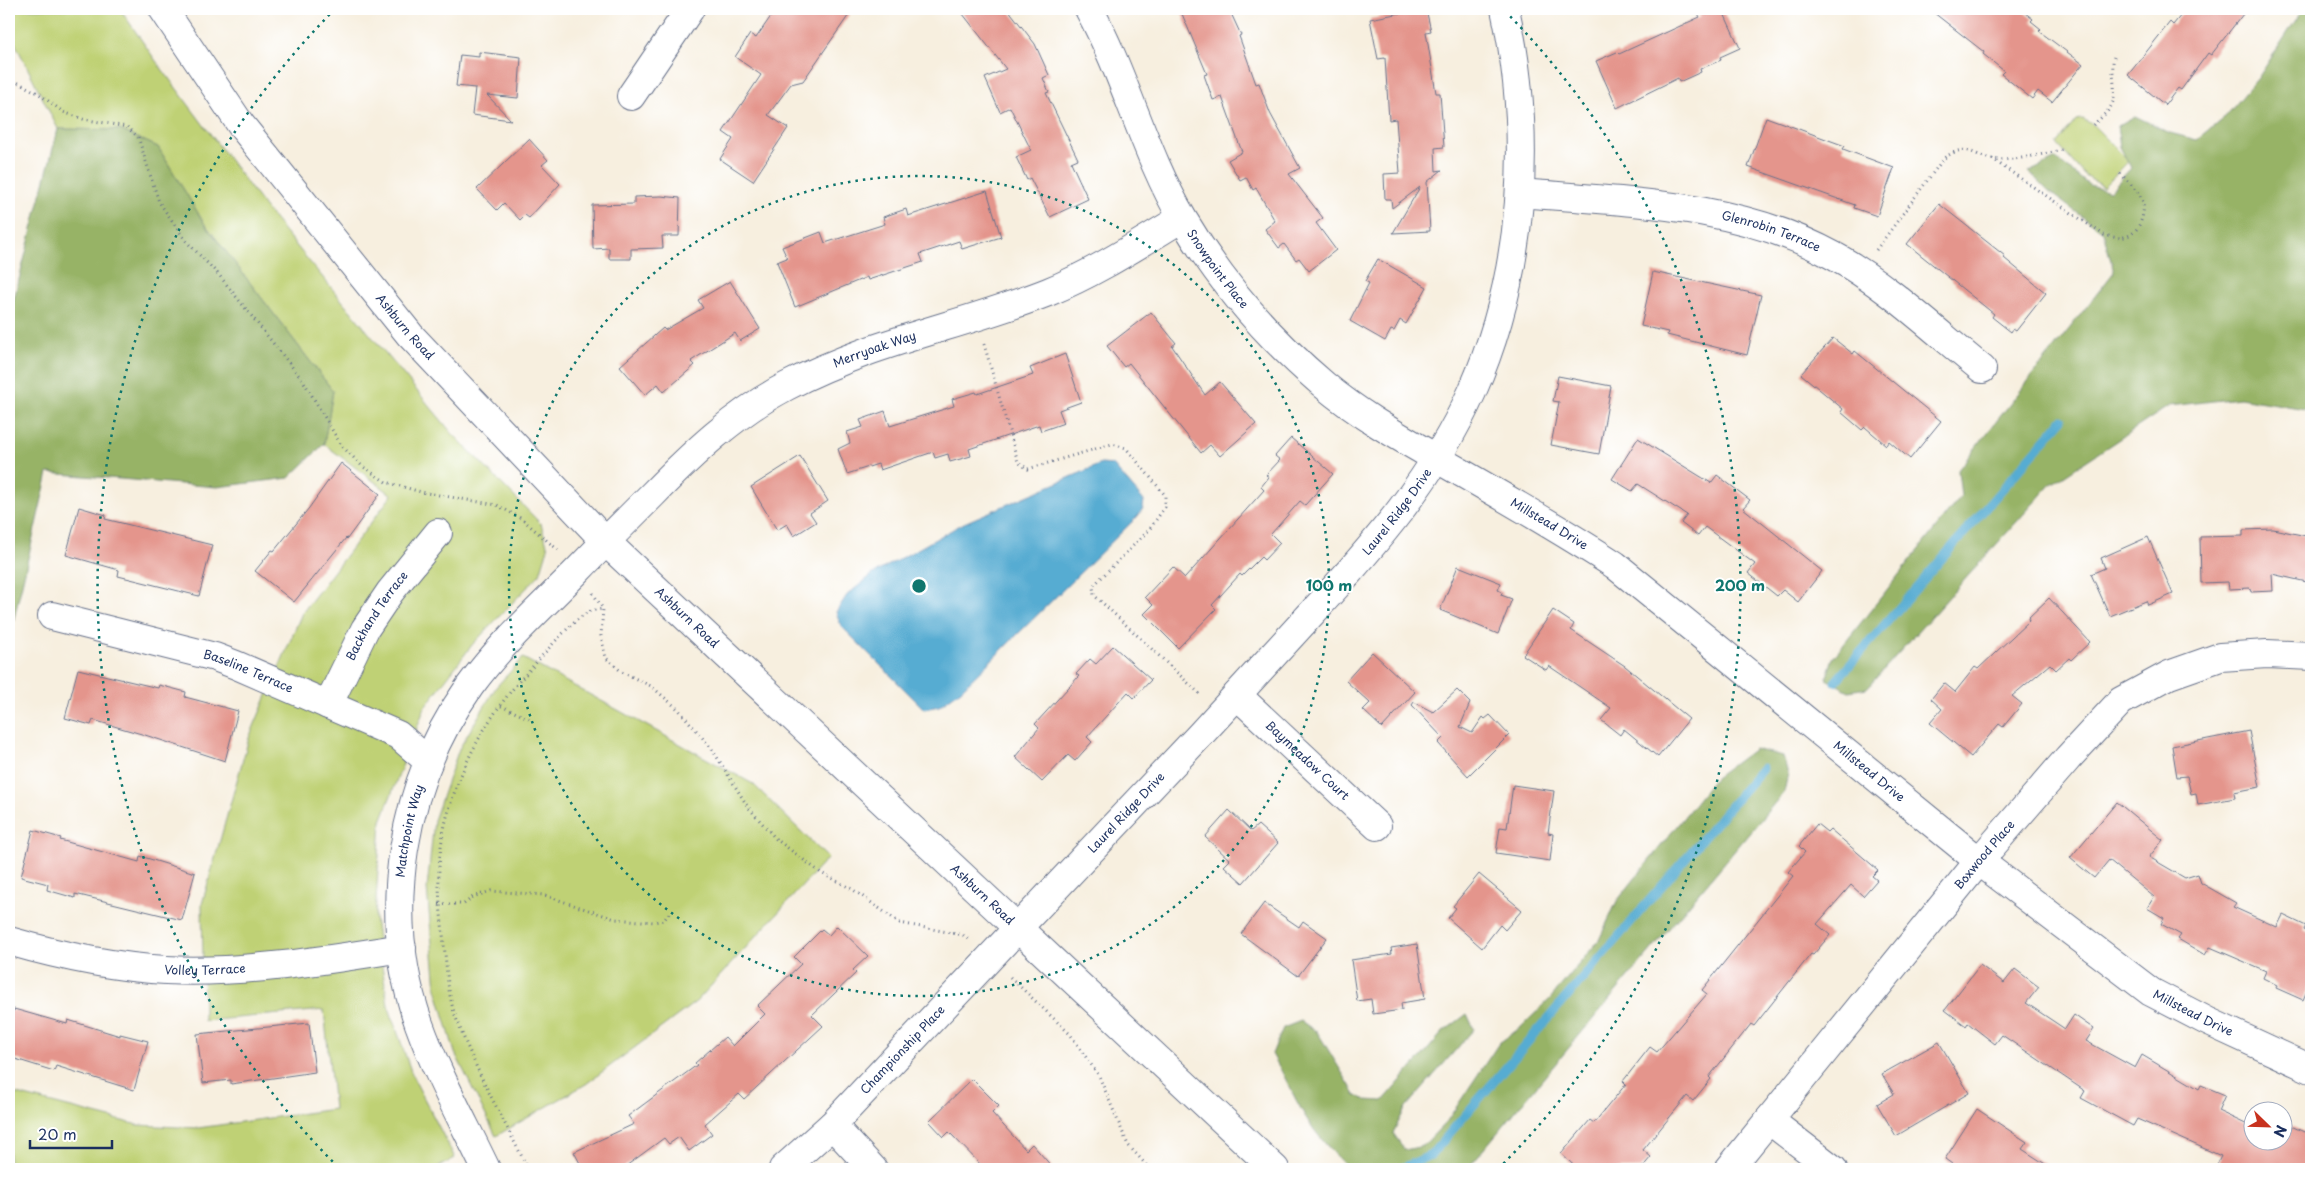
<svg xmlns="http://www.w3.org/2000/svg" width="2320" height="1178" font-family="'Playpen Sans',sans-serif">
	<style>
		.green { fill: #bfd174; stroke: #6d8069 }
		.forest { fill: #97b366; stroke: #597162 }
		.water { fill: #56acd2; stroke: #386e98 }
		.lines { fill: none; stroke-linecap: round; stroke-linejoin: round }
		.stream { stroke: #56acd2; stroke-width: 9 }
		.building { fill: #e4958c }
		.minor-casing { stroke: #68728b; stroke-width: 30 }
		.tertiary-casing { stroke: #68728b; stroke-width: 30 }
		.path { stroke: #68728b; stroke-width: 3; stroke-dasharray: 1 4; stroke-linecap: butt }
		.minor { stroke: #fff; stroke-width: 28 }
		.tertiary { stroke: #fff; stroke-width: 28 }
		.ring { fill: none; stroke: #0f766e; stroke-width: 2.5; stroke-dasharray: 2.5 5 }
		.labels { text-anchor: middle; stroke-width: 4; stroke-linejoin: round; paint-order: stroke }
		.street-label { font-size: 12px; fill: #1b2f5e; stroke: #fff }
		.centre { fill: #0f766e; stroke: #fff; stroke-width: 2.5 }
		.ring-label { font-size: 15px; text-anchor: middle; font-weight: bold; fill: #0f766e; stroke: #fff; stroke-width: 4; stroke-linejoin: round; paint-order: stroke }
	</style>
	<rect width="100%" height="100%" fill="#fff"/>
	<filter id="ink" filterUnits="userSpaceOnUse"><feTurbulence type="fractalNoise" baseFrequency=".02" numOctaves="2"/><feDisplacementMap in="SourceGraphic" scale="10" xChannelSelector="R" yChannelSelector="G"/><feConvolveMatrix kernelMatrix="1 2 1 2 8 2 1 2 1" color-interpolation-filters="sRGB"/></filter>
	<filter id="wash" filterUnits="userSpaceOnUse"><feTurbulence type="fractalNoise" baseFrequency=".0096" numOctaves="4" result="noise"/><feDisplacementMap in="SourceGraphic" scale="20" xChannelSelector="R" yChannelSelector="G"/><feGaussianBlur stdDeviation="1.12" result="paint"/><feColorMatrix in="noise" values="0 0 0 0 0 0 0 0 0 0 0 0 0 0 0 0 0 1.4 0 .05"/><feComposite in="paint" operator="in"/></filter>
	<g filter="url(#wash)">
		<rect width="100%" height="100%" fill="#f7efdf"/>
		<!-- green -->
		<path class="green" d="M 9,9 L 120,9 L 156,61 L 270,214 L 452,433 L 541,524 L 548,548 L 540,574 L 472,645 L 425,707 L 381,821 L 375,918 L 388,1005 L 413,1077 L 455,1158 L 435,1169 L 9,1169 L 9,1092 L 138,1125 L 198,1128 L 334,1109 L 324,1010 L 204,1021 L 202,904 L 249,738 L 302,613 L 392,495 L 324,444 L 333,391 L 204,223 L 158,147 L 120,130 L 58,129 L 9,31 Z
			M 2083,119 L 2093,125 L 2129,161 L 2103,187 L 2084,175 L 2057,144 L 2076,120 Z
			M 523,658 L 753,784 L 828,858 L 697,1001 L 586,1084 L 496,1136 L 455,1053 L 436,988 L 427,889 L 434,820 L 459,749 L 496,687 Z"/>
		<!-- forest -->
		<path class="forest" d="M 2303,9 L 2311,9 L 2311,410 L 2240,398 L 2169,406 L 2050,485 L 1867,688 L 1849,691 L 1826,679 L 1833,658 L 1961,496 L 1958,470 L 2114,272 L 2103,232 L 2049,192 L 2029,172 L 2056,159 L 2089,185 L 2110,191 L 2131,168 L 2120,147 L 2117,126 L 2135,116 L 2170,133 L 2197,140 L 2226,116 L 2258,78 Z
			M 58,129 L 120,130 L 158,147 L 204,223 L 333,391 L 324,444 L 289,478 L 217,487 L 48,473 L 9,640 L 9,318 Z
			M 1754,749 L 1783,756 L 1788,774 L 1784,792 L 1467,1169 L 1350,1169 C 1334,1154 1316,1135 1305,1116 C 1293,1096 1284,1074 1272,1054 L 1283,1028 L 1301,1021 L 1318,1033 L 1355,1094 L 1365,1100 L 1383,1101 L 1443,1032 L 1467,1014 L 1474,1029 L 1406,1107 L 1393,1133 L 1405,1150 L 1423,1146 L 1447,1121 L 1499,1043 L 1520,1028 L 1550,999 L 1599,940 L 1617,901 L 1715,778 Z"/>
		<!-- water -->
		<path class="water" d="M 1101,464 L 1113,465 L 1144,501 L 1143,508 L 1138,516 L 961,690 L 939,706 L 924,709 L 841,626 L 836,612 L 847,595 L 873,574 L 964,523 Z"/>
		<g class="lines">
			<!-- stream -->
			<path class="stream" d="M 1835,682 L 2062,420
				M 1400,1169 L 1431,1155 L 1763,768"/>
		</g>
		<g id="blocks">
			<!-- building -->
			<path class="building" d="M 776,9 L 853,9 L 803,81 L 791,84 L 768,115 L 788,128 L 753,181 L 720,159 L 733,139 L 723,132 L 761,75 L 735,57 L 750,34 L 756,38 Z
				M 959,9 L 1008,9 L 1035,44 L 1049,75 L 1043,78 L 1049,92 L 1046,93 L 1078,159 L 1071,162 L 1088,199 L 1050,217 L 1030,178 L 1027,180 L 1016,157 L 1031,150 L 1010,107 L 1000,112 L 985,78 L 1006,69 Z
				M 1180,9 L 1229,9 L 1241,35 L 1239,36 L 1256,84 L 1259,83 L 1270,113 L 1300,168 L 1289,174 L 1323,218 L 1316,223 L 1336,250 L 1309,271 L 1299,258 L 1296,260 L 1284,244 L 1279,248 L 1265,229 L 1275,221 L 1256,188 L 1253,190 L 1246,177 L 1240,180 L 1228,160 L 1242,152 L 1222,97 L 1213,100 L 1204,75 L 1207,74 Z
				M 1421,9 L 1426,9 L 1431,31 L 1426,32 L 1436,93 L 1440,93 L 1444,147 L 1435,148 L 1436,171 L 1442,170 L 1427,182 L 1430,231 L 1393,233 L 1420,187 L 1392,208 L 1391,199 L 1385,199 L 1384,174 L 1400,173 L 1396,119 L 1389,120 L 1385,58 L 1378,59 L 1370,19 Z
				M 1695,9 L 1722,9 L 1740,48 L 1720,57 L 1721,60 L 1700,69 L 1701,72 L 1679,82 L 1678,78 L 1617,108 L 1596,61 L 1617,52 L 1619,54 L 1700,17 Z
				M 1929,9 L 2020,9 L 2033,19 L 2031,21 L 2041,29 L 2039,31 L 2083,64 L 2052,102 L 2038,91 L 2032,99 L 2001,74 L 2004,71 L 1983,54 L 1984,52 Z
				M 2186,9 L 2247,9 L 2211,55 L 2208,53 L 2181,90 L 2178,88 L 2165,105 L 2128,75 L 2170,22 L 2173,25 Z
				M 479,52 L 521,57 L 518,98 L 487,95 L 511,120 L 472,115 L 475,88 L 456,86 L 460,55 L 479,57 Z
				M 1766,117 L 1845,146 L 1843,149 L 1894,168 L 1877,216 L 1854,208 L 1855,205 L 1748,167 Z
				M 529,139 L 548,160 L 542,165 L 560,184 L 529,218 L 525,215 L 520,220 L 504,203 L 497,210 L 477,189 Z
				M 987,191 L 1001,237 L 962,249 L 959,241 L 920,254 L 923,262 L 868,280 L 867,277 L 795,307 L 777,262 L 787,258 L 782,247 L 821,232 L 825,243 L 885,224 L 883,217 L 906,209 L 908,216 Z
				M 661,196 L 680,198 L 679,236 L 662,236 L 663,248 L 631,249 L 631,259 L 609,259 L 609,248 L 593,249 L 592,205 L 634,204 L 634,197 Z
				M 1939,204 L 2005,256 L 2004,258 L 2046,293 L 2016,331 L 2013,329 L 2011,332 L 1992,317 L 1994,314 L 1907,244 Z
				M 1378,259 L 1427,287 L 1406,324 L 1400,320 L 1394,331 L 1391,330 L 1385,341 L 1350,321 L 1369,283 L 1365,281 Z
				M 1653,272 L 1761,295 L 1747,355 L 1667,335 L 1668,332 L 1641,326 Z
				M 730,281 L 760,329 L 740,341 L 735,333 L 691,361 L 695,365 L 664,392 L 658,384 L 645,395 L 620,366 L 663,328 L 665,330 L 703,308 L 698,300 Z
				M 1151,312 L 1176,343 L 1172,346 L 1205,395 L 1220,382 L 1256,424 L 1220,456 L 1210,445 L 1201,453 L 1129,363 L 1124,367 L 1107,346 Z
				M 1833,338 L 1853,354 L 1855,351 L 1941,421 L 1910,459 L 1889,441 L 1886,445 L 1865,427 L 1862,430 L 1841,412 L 1843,409 L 1801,374 Z
				M 1065,354 L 1081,402 L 1059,410 L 1064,423 L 1041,431 L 1039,425 L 969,449 L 971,456 L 950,462 L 948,454 L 935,458 L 933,452 L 880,470 L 878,464 L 847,474 L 838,449 L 850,443 L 847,432 L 863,427 L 860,420 L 885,411 L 890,426 L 954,406 L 952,399 L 976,392 L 977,394 L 1033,375 L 1030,368 Z
				M 1558,376 L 1611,386 L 1599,454 L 1551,445 L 1559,402 L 1553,401 Z
				M 1291,438 L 1333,474 L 1305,505 L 1300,501 L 1271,534 L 1280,543 L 1264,560 L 1261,557 L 1242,576 L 1240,574 L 1212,605 L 1216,609 L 1178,648 L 1144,614 L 1153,605 L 1145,597 L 1173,567 L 1185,578 L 1264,490 L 1261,487 L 1269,477 L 1266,475 L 1280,460 L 1275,456 Z
				M 1638,438 L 1711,483 L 1717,475 L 1750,500 L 1743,508 L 1822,571 L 1798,602 L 1783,590 L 1777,596 L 1748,573 L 1755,564 L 1705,527 L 1698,536 L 1681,523 L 1687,515 L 1638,484 L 1632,491 L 1612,479 Z
				M 800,456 L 828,501 L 810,513 L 816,522 L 794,536 L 787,524 L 777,530 L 751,487 Z
				M 341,463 L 380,494 L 347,539 L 346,538 L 294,602 L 255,571 L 272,550 L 274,551 L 309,508 Z
				M 79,507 L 106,515 L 105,519 L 212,545 L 199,596 L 118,576 L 119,570 L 66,555 Z
				M 2273,529 L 2311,537 L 2311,583 L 2272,574 L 2273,591 L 2251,592 L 2250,588 L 2229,589 L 2228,582 L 2201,583 L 2200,537 L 2243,536 L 2243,530 Z
				M 2148,537 L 2173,594 L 2148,605 L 2146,601 L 2110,616 L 2091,574 L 2105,568 L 2101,558 Z
				M 1458,566 L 1501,583 L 1498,590 L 1502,592 L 1501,595 L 1512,599 L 1498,634 L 1440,610 Z
				M 2049,598 L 2090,642 L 2071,660 L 2069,658 L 2056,670 L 2050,664 L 2012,696 L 2022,704 L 2003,727 L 1999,724 L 1971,757 L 1930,723 L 1942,709 L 1931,699 L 1944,683 L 1955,692 L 1975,667 L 1978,669 L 2029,621 L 2028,618 Z
				M 1553,610 L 1574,624 L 1571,630 L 1625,666 L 1689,719 L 1658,757 L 1624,729 L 1620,735 L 1601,720 L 1611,708 L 1549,666 L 1546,670 L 1523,655 Z
				M 1113,646 L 1151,680 L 1134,698 L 1128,692 L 1087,737 L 1092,742 L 1075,761 L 1068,755 L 1042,782 L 1015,757 L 1039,728 L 1035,724 L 1079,676 L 1076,674 L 1090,659 L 1096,664 Z
				M 1372,652 L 1415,692 L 1382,728 L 1363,710 L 1370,703 L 1346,681 Z
				M 78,669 L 158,688 L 159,685 L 186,692 L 185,697 L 238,711 L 225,761 L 145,735 L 93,720 L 91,725 L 65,718 Z
				M 1457,690 L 1470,703 L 1460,727 L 1472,733 L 1483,717 L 1485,719 L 1490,715 L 1509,735 L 1468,776 L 1438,743 L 1443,738 L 1412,705 L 1414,702 L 1433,712 Z
				M 2249,731 L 2260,787 L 2234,792 L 2235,798 L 2198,805 L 2196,793 L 2191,794 L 2187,776 L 2177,777 L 2172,746 Z
				M 1513,785 L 1554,791 L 1548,833 L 1553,834 L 1550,861 L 1496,853 L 1500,827 L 1507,828 Z
				M 2117,802 L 2163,840 L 2149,857 L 2185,878 L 2198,874 L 2201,883 L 2236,903 L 2233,907 L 2277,927 L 2283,915 L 2306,926 L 2304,930 L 2311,934 L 2311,981 L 2303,1000 L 2276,988 L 2277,985 L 2263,978 L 2266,971 L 2210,947 L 2205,955 L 2178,939 L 2181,935 L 2161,924 L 2164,918 L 2147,908 L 2154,897 L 2109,860 L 2094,878 L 2070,858 Z
				M 1229,810 L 1251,831 L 1258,825 L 1278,843 L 1243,883 L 1224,866 L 1230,860 L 1205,837 Z
				M 1817,824 L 1827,832 L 1830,829 L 1878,870 L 1872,876 L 1877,880 L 1863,896 L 1851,885 L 1817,924 L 1830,935 L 1813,955 L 1811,954 L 1754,1026 L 1751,1024 L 1709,1077 L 1711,1079 L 1693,1101 L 1687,1096 L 1643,1150 L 1651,1157 L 1641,1169 L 1578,1169 L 1561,1154 L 1590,1120 L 1594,1123 L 1626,1084 L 1623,1081 L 1650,1047 L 1657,1052 L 1707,994 L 1702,990 L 1793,876 L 1788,872 L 1805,852 L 1799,846 Z
				M 33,830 L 61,838 L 60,840 L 139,862 L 140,856 L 195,873 L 182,920 L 75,894 L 75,898 L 47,890 L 48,884 L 21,877 Z
				M 1479,874 L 1522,910 L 1505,930 L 1500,925 L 1482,948 L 1448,918 L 1456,908 L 1453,906 Z
				M 1264,903 L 1299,927 L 1303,921 L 1327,938 L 1298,976 L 1241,934 Z
				M 837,926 L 868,956 L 853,970 L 856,973 L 812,1015 L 823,1026 L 744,1099 L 739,1094 L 705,1124 L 712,1134 L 689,1151 L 679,1137 L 669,1144 L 664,1138 L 622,1169 L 583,1169 L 574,1152 L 634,1124 L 628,1116 L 697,1065 L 695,1063 L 725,1037 L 733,1046 L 765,1014 L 757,1006 L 801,964 L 794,957 L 822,929 L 829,935 Z
				M 1417,944 L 1425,999 L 1401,1003 L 1402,1010 L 1373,1014 L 1371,999 L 1357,1001 L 1351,960 L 1392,954 L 1391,948 Z
				M 1980,965 L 2004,983 L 2015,969 L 2039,987 L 2026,1003 L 2065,1029 L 2074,1015 L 2094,1029 L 2086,1041 L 2135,1068 L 2142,1055 L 2199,1089 L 2201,1085 L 2225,1095 L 2218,1111 L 2252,1127 L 2252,1140 L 2282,1141 L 2282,1122 L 2311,1135 L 2311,1169 L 2215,1169 L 2221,1156 L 2137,1119 L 2133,1126 L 2081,1098 L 2085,1091 L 2002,1035 L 1995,1044 L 1968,1023 L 1966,1026 L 1945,1010 Z
				M 14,1009 L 67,1024 L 68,1020 L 120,1036 L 120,1034 L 148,1041 L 134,1090 L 56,1066 L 54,1071 L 9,1057 L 9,1010 L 14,1011 Z
				M 309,1023 L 315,1072 L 231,1084 L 231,1080 L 203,1083 L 197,1034 Z
				M 1939,1042 L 1969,1093 L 1896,1136 L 1877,1104 L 1894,1094 L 1882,1074 Z
				M 972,1079 L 999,1106 L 992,1113 L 1026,1150 L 1032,1144 L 1054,1169 L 985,1169 L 949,1132 L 944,1137 L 929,1121 Z
				M 1977,1109 L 2027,1142 L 2022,1149 L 2053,1169 L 1959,1169 L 1945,1159 Z"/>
		</g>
	</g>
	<g filter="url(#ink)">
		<use href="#blocks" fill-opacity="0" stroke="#68728b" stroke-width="1"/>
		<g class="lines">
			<defs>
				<g id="minor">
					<path id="s1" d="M 1089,9 C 1126,77 1144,153 1183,219 C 1220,282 1269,338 1324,385 C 1362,417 1405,440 1448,465 C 1504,497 1560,529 1615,565 L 1979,861 L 2151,992 L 2207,1021 L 2311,1069"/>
					<path d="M 631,96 L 690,9"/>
					<path id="s2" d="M 1520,193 C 1627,202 1738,203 1834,256 C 1886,284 1936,332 1982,369"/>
					<path id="s3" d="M 52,616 L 215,657 L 236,665 L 398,735 L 428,761"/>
					<path id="s4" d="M 1237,695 L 1377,826"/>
					<path id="s5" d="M 328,705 L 365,629 L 390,592 L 438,533"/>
					<path id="s6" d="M 9,941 C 61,956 112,967 166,970 C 240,974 328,960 402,948"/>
					<path d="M 1769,1120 L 1833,1169"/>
					<path d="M 832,1125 L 873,1169"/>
					<path id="s7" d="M 486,1169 C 463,1121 437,1074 419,1024 C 379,912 402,782 470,686 C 501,643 542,607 579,569 C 603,544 628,519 652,495 C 693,453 735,413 787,386 C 870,342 962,326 1048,292 C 1095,273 1139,244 1182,218"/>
					<path id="s8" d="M 783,1169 L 832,1125 C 955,995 1077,865 1200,735 C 1237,695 1274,654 1311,614 C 1373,547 1434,477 1472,392 C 1525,272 1533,136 1505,9"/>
					<path id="s9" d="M 1729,1169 L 1979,861 L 2068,758 L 2121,701 L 2169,675 L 2220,657 L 2267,654 L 2311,656"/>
				</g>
				<g id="tertiary">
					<path id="s10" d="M 163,9 L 241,125 L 410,335 L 605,541 L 1275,1169"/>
				</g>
			</defs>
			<!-- minor casing -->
			<use href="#minor" class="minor-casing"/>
			<!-- tertiary casing -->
			<use href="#tertiary" class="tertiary-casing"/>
			<!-- path -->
			<path class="path" d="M 9,78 L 38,93 L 63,112 L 83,119 L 127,127 L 138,137 L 159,202 L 186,241 L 219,275 L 304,382 L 341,445 L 362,466 L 386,482 L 421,492 L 497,505 L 522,519 L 558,550
				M 2093,125 C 2099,119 2109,112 2112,104 C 2118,92 2110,72 2114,57
				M 1992,159 L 2104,235 C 2110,236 2118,239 2124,237 C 2139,234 2145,216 2143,202 C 2140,191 2126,180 2118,171
				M 1876,250 L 1944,158 C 1968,142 1970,155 1992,159 C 2012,162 2042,154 2062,150
				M 984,344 L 1018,462 L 1028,469 L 1112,444 L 1126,448 L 1165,495 L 1165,507 L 1149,530 L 1093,586 L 1094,595 L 1201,695
				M 593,593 L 603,609 L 601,636 L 606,658 L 622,672 L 651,686 L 679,710 L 712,749 L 748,807 L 776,839 L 821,873 L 852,889 L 900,923 L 963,935 L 970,941
				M 501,706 L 532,720
				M 439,904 L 464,904 L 473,897 L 491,891 L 544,895 L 615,919 L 654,922 L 664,920 L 671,911
				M 1010,977 L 1070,1034 L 1099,1076 L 1128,1145 L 1150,1169
				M 528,1169 C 503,1118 473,1067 454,1012 C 447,990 447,968 444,945 C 442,920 438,895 439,870 C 441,802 478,726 524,676 C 540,659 569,623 588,612 C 592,610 598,610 603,609"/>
			<!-- minor -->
			<use href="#minor" class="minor"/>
			<!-- tertiary -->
			<use href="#tertiary" class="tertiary"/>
		</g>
	</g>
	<!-- distance rings -->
	<g class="ring">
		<circle cx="919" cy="586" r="410"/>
		<path d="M338 1167A821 821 0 0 1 333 11M1505 11A821 821 0 0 1 1500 1167"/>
	</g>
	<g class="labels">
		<!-- street labels -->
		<g class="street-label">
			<text dy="4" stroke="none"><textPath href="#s2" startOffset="255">Glenrobin Terrace</textPath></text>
			<text dy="4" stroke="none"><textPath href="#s1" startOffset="291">Snowpoint Place</textPath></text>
			<text dy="4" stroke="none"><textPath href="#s10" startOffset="400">Ashburn Road</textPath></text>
			<text dy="4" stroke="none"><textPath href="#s7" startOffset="1048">Merryoak Way</textPath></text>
			<text dy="4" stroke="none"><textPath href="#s8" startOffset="900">Laurel Ridge Drive</textPath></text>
			<text dy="4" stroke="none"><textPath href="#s1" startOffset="714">Millstead Drive</textPath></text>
			<text dy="4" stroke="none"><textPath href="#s5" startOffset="102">Backhand Terrace</textPath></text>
			<text dy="4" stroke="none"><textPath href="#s10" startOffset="805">Ashburn Road</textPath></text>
			<text dy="4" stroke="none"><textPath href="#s3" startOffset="204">Baseline Terrace</textPath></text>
			<text dy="4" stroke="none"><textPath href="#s4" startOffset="96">Baymeadow Court</textPath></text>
			<text dy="4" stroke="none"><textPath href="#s1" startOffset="1119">Millstead Drive</textPath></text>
			<text dy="4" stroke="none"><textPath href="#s8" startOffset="495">Laurel Ridge Drive</textPath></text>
			<text dy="4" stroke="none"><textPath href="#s7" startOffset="356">Matchpoint Way</textPath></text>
			<text dy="4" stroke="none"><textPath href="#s9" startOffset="405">Boxwood Place</textPath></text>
			<text dy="4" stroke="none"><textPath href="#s10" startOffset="1210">Ashburn Road</textPath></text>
			<text dy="4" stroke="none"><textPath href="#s6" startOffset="199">Volley Terrace</textPath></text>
			<text dy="4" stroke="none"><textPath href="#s1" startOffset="1524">Millstead Drive</textPath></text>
			<text dy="4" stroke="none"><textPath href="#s8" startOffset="169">Championship Place</textPath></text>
		</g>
	</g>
	<circle cx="919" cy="586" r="8" class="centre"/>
	<g class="ring-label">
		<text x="1329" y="591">100 m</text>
		<text x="1740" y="591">200 m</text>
	</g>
	<!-- margin -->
	<rect width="2320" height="1178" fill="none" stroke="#fff" stroke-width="30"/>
	<!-- north arrow -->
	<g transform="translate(2268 1126) rotate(113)"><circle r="24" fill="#ffffff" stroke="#a4acbf"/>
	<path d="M0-4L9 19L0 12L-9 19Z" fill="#c8321e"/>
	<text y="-8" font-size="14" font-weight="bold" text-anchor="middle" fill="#1b2f5e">N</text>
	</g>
	<!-- scale -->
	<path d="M30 1140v8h82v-8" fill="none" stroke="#1b2f5e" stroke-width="2.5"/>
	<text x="38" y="1140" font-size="15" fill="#1b2f5e" stroke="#ffffff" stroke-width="4" paint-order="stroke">20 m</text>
</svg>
